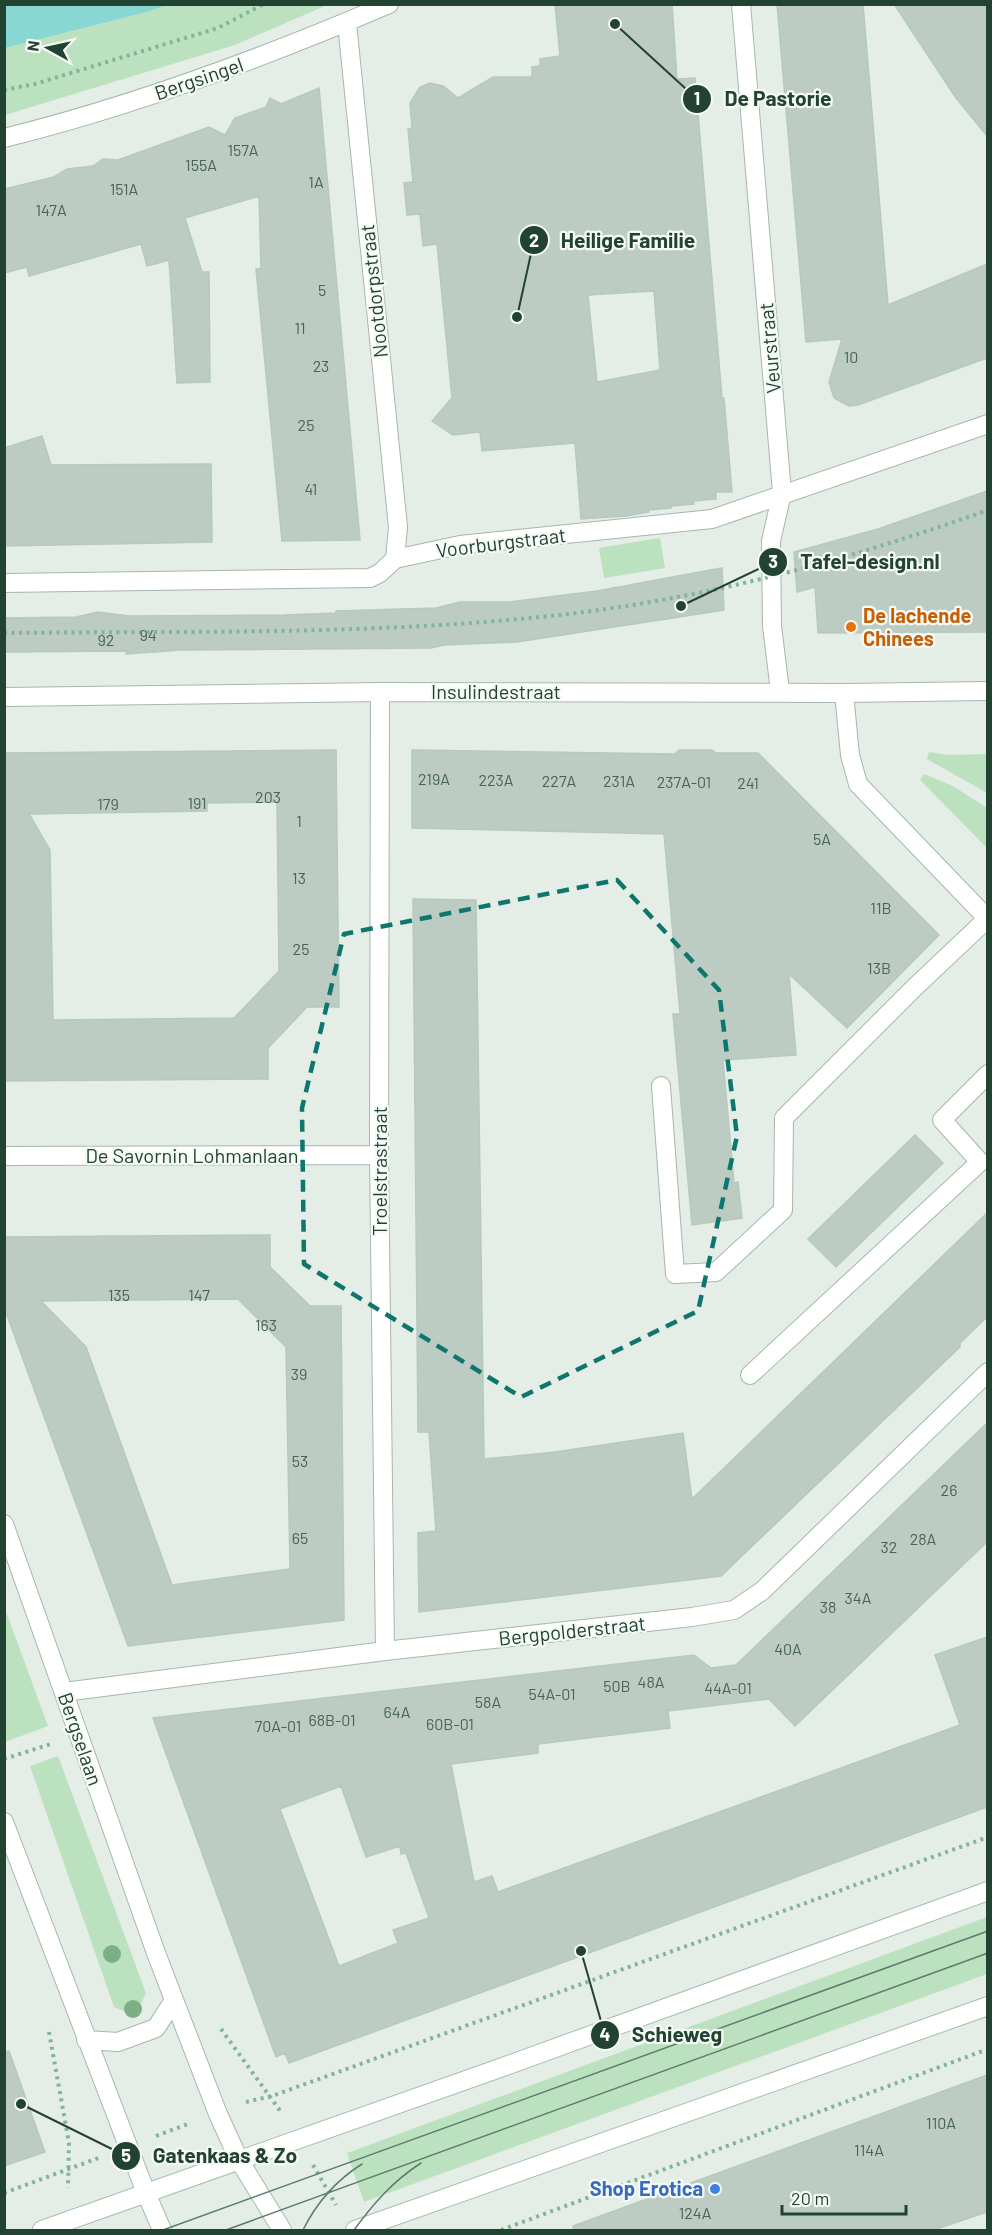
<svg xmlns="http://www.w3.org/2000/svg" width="992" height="2235" font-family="Barlow,sans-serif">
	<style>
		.green { fill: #bce1be }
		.water { fill: #89d7d2 }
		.building { fill: #bcccc2; stroke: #b6c9bd; stroke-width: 1.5; fill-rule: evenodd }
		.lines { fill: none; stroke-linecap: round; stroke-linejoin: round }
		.lane-casing { stroke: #a6b7ad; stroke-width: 20 }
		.street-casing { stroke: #a6b7ad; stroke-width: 20 }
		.secondary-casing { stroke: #a4beb0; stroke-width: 20 }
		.path { stroke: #82b49a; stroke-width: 4; stroke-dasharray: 3 4.5; stroke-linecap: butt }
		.lane { stroke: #fff; stroke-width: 18 }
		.street { stroke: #fff; stroke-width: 18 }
		.secondary { stroke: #fff; stroke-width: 18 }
		.tram { stroke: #5c7d6d; stroke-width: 1.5 }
		.path-bridge { stroke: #82b49a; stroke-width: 4; stroke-dasharray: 3 4.5; stroke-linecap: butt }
		.tree { fill: #7daf86 }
		.marked { fill: none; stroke: #0f766e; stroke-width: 4.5; stroke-dasharray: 12 8; stroke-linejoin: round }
		.food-dot { fill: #e8710a; stroke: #f5faf6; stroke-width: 2 }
		.shop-dot { fill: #3f7fe0; stroke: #f5faf6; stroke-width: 2 }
		.labels { text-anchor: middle; stroke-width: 4.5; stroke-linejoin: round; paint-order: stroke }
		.number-label { font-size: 16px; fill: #486456 }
		.street-label { font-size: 20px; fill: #224232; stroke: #f5faf6 }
		.food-label { font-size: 20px; font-weight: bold; fill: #c56008; stroke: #f5faf6; text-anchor: start }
		.shop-label { font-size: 20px; font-weight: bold; fill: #366cbe; stroke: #f5faf6; text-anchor: end }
		.leader { fill: none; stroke: #224232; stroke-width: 2 }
		.callout-dot { fill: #224232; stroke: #f5faf6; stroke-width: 2 }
		.mark-label { font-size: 18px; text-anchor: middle; font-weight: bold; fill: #fff }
		.callout-label { font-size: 21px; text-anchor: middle; font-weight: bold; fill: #224232; stroke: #f5faf6; stroke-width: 4.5; stroke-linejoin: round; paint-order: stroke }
	</style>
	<rect width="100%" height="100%" fill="#e4eee7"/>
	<!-- green -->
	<path class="green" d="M 168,5 L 327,5 L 235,45 L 5,115 L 5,48 L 147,12 Z
		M 660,538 L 665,568 L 604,578 L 599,548 Z
		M 929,752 L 948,755 L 987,754 L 987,793 L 927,759 Z
		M 924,774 L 953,786 L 987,808 L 987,848 L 920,780 Z
		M 4,1606 L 48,1726 L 5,1742 L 4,1742 Z
		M 58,1756 L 146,1993 L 140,2006 L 127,2012 L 114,2007 L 30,1766 Z
		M 987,1917 L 987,1974 L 364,2202 L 347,2153 Z"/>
	<!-- water -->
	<path class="water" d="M 5,4 L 168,4 L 168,5 L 147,12 L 5,48 Z"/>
	<!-- building -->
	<path class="building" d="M 555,4 L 672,4 L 677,79 L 695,78 L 722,398 L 724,398 L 732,492 L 716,492 L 716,499 L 693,501 L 694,504 L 671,506 L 671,508 L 648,510 L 649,512 L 626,516 L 581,519 L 575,443 L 482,451 L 480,432 L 453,435 L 432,421 L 452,398 L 437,244 L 423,246 L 420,214 L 407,215 L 404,183 L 413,182 L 408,129 L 412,128 L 410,103 L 420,87 L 430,83 L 443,86 L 458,98 L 493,77 L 532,77 L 532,67 L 540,66 L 540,59 L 560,56 ZM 654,291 L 660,370 L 597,382 L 588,295 Z
		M 777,4 L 863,4 L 888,305 L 987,264 L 987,358 L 858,405 L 849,406 L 834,398 L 829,382 L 842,339 L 806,342 Z
		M 894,4 L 987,4 L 987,136 L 956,98 Z
		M 319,88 L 360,540 L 282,541 L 256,269 L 261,268 L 259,196 L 185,218 L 202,272 L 209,272 L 210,382 L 177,383 L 169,260 L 147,266 L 141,244 L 29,276 L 27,267 L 4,273 L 4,189 L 54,177 L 67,169 L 93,166 L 103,159 L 118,160 L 129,156 L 209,127 L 225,135 L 235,118 L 266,107 L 270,98 L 281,104 Z
		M 42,436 L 51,465 L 211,464 L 212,542 L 4,546 L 4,448 Z
		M 987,491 L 987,632 L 818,633 L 815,587 L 797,592 L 794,552 L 878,529 Z
		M 722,568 L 724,610 L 517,642 L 445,645 L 431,648 L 182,650 L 126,654 L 127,651 L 4,652 L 4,618 L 76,617 L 98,612 L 129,616 L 285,615 L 336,613 L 336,611 L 436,608 L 460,602 L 509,602 L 597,591 Z
		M 336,750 L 339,1007 L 307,1007 L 268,1048 L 268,1079 L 4,1081 L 4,753 ZM 277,802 L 279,971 L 234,1018 L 53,1020 L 50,850 L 29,814 L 207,811 L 207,803 Z
		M 412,750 L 675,754 L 679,750 L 712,750 L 716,753 L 758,753 L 939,935 L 847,1028 L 789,974 L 796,1055 L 723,1060 L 734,1183 L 738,1182 L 742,1218 L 692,1225 L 673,1014 L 680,1014 L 664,834 L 412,828 Z
		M 413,899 L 476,900 L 484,1459 L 555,1452 L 683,1433 L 692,1499 L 987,1213 L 987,1317 L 960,1343 L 960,1347 L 721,1576 L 419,1612 L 418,1533 L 436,1531 L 429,1432 L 418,1432 Z
		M 915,1135 L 943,1163 L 836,1267 L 808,1239 Z
		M 270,1235 L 270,1267 L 310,1306 L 341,1306 L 344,1620 L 128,1646 L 4,1307 L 4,1237 ZM 238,1299 L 286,1347 L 290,1569 L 172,1585 L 86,1347 L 41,1301 Z
		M 987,1423 L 987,1542 L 795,1726 L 769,1699 L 668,1711 L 670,1728 L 538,1744 L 538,1753 L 451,1764 L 474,1882 L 492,1876 L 498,1892 L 960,1725 L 935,1655 L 987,1637 L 987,1807 L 289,2063 L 285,2053 L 276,2057 L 153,1718 L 694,1655 L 711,1668 L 736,1665 ZM 341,1786 L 366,1857 L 400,1846 L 401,1854 L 406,1853 L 429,1918 L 393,1930 L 398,1943 L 339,1966 L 280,1809 Z
		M 9,2051 L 45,2152 L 4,2166 L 4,2052 Z
		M 987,2075 L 987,2212 L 934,2230 L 574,2230 L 573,2226 Z"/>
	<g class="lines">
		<defs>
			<path id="lane" d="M 661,1086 L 675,1274 L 716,1272 L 783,1210 L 784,1118 L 915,987 L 987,919
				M 750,1375 L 980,1162 L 942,1120 L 988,1074"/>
			<path id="street" d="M 741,4 L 782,493 L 771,541 L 772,626 L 780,691
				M 347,23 L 398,527 L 395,559
				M 4,138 C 137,105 263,58 389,4
				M 4,583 L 370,578 L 380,573 L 395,559 L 460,545 L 712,519 L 988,424
				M 380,692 L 379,1155 L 385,1651
				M 844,693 L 850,755 L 858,784 L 988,919
				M 4,697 L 380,692 L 844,693 L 988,691
				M 4,1156 L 379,1155
				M 4,1524 L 156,1953 L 218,2114 L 239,2160
				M 64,1692 L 385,1651 L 692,1617 L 734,1610 L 762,1591 L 988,1372
				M 4,1822 L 146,2193
				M 86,2040 L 118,2042 L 156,2028 L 174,2000"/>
			<path id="secondary" d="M 239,2160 L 282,2230
				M 146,2193 L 162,2230
				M 42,2230 L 500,2068 L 988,1891
				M 355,2230 L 988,2006"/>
		</defs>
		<!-- lane casing -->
		<use href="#lane" class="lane-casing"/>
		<!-- street casing -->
		<use href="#street" class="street-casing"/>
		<!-- secondary casing -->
		<use href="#secondary" class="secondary-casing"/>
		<!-- path -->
		<path class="path" d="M 4,90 L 35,84 L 218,28 L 264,4
			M 4,1759 L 51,1744
			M 221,2029 L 281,2112
			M 49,2032 L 69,2143 L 68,2188
			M 246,2102 L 272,2096 L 988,1837
			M 156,2136 L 188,2124
			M 313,2165 L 336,2205
			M 4,2193 L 101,2157
			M 501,2230 L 988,2049"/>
		<!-- lane -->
		<use href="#lane" class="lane"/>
		<!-- street -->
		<use href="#street" class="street"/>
		<!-- secondary -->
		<use href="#secondary" class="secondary"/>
		<!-- tram -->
		<path class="tram" d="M 163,2230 L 988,1931
			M 226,2230 L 988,1953
			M 303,2230 C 317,2202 335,2181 362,2164
			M 354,2230 C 373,2204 393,2181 421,2163"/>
		<!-- path-bridge -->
		<path class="path-bridge" d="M 4,633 C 183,631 363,635 540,617 C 694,602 843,562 988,510"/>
	</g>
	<!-- trees -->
	<g class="tree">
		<circle cx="112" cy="1954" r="9"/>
		<circle cx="133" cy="2009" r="9"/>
	</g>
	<!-- marked area -->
	<path class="marked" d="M 617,880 L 719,990 L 737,1136 L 698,1311 L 521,1397 L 304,1264 L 302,1108 L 344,934 Z"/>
	<!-- markers -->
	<circle class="food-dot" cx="851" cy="627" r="6"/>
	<circle class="shop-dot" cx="715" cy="2189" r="6"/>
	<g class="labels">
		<!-- number labels -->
		<g class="number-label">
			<text x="243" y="156">157A</text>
			<text x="201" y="171">155A</text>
			<text x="316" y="188">1A</text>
			<text x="124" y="195">151A</text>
			<text x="51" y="216">147A</text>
			<text x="322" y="296">5</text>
			<text x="300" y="334">11</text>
			<text x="851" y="363">10</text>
			<text x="321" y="372">23</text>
			<text x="306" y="431">25</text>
			<text x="311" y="495">41</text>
			<text x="148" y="641">94</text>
			<text x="106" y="646">92</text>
			<text x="434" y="785">219A</text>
			<text x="496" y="786">223A</text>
			<text x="559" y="787">227A</text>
			<text x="619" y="787">231A</text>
			<text x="684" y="788">237A-01</text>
			<text x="748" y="789">241</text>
			<text x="268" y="803">203</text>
			<text x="197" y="809">191</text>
			<text x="108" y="810">179</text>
			<text x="299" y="827">1</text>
			<text x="822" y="845">5A</text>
			<text x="299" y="884">13</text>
			<text x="881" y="914">11B</text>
			<text x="301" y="955">25</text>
			<text x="879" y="974">13B</text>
			<text x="119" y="1301">135</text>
			<text x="199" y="1301">147</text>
			<text x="266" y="1331">163</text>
			<text x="299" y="1380">39</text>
			<text x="300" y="1467">53</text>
			<text x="949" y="1496">26</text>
			<text x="300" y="1544">65</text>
			<text x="923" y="1545">28A</text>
			<text x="889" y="1553">32</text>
			<text x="858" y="1604">34A</text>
			<text x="828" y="1613">38</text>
			<text x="788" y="1655">40A</text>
			<text x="651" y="1688">48A</text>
			<text x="617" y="1692">50B</text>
			<text x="728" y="1694">44A-01</text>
			<text x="552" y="1700">54A-01</text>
			<text x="488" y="1708">58A</text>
			<text x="397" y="1718">64A</text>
			<text x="332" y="1726">68B-01</text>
			<text x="450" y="1730">60B-01</text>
			<text x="278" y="1732">70A-01</text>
			<text x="941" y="2129">110A</text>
			<text x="869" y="2156">114A</text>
			<text x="695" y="2219">124A</text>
		</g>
		<!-- street labels -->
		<g class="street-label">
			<text transform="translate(199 79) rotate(-19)" y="7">Bergsingel</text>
			<text transform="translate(374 291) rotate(-96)" y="7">Nootdorpstraat</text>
			<text transform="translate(770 348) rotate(-95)" y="7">Veurstraat</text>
			<text transform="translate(501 543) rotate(-7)" y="7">Voorburgstraat</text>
			<text x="496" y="699">Insulindestraat</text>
			<text x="192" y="1163">De Savornin Lohmanlaan</text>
			<text transform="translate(380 1171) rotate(-90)" y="7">Troelstrastraat</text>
			<text transform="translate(572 1631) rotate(-6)" y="7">Bergpolderstraat</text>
			<text transform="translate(80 1739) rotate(71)" y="7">Bergselaan</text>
		</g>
		<!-- food labels -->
		<g class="food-label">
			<text x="863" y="623">De lachende<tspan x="863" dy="23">Chinees</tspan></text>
		</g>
		<!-- shop labels -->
		<g class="shop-label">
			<text x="703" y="2196">Shop Erotica</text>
		</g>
	</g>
	<!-- callouts -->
	<path class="leader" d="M615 24L697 99M517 317L534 240M681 606L773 562M581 1951L605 2035M21 2104L126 2156"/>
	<g class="callout-dot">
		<circle cx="615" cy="24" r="6"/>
		<circle cx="517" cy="317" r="6"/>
		<circle cx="681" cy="606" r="6"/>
		<circle cx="581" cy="1951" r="6"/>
		<circle cx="21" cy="2104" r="6"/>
		<circle cx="697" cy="99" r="15"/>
		<circle cx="534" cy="240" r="15"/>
		<circle cx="773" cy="562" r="15"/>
		<circle cx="605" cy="2035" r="15"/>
		<circle cx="126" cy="2156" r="15"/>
	</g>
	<g class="mark-label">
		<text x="697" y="105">1</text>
		<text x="534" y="247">2</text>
		<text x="773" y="568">3</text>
		<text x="605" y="2041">4</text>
		<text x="126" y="2162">5</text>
	</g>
	<g class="callout-label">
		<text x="778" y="106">De Pastorie</text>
		<text x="628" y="248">Heilige Familie</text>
		<text x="870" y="569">Tafel-design.nl</text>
		<text x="677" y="2042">Schieweg</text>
		<text x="225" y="2163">Gatenkaas &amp; Zo</text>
	</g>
	<!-- border -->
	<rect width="992" height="2235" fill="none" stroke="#224232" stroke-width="12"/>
	<!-- north arrow -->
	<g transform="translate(48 48) rotate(278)" stroke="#f5faf6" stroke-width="4.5" paint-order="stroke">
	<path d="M0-4.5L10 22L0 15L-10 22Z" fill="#224232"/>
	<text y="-9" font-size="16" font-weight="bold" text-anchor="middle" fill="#224232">N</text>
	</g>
	<!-- scale -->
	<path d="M782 2205v9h124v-9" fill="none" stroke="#224232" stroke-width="3"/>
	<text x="791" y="2205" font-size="18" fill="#224232" stroke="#f5faf6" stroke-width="4.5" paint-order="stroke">20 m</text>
</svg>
